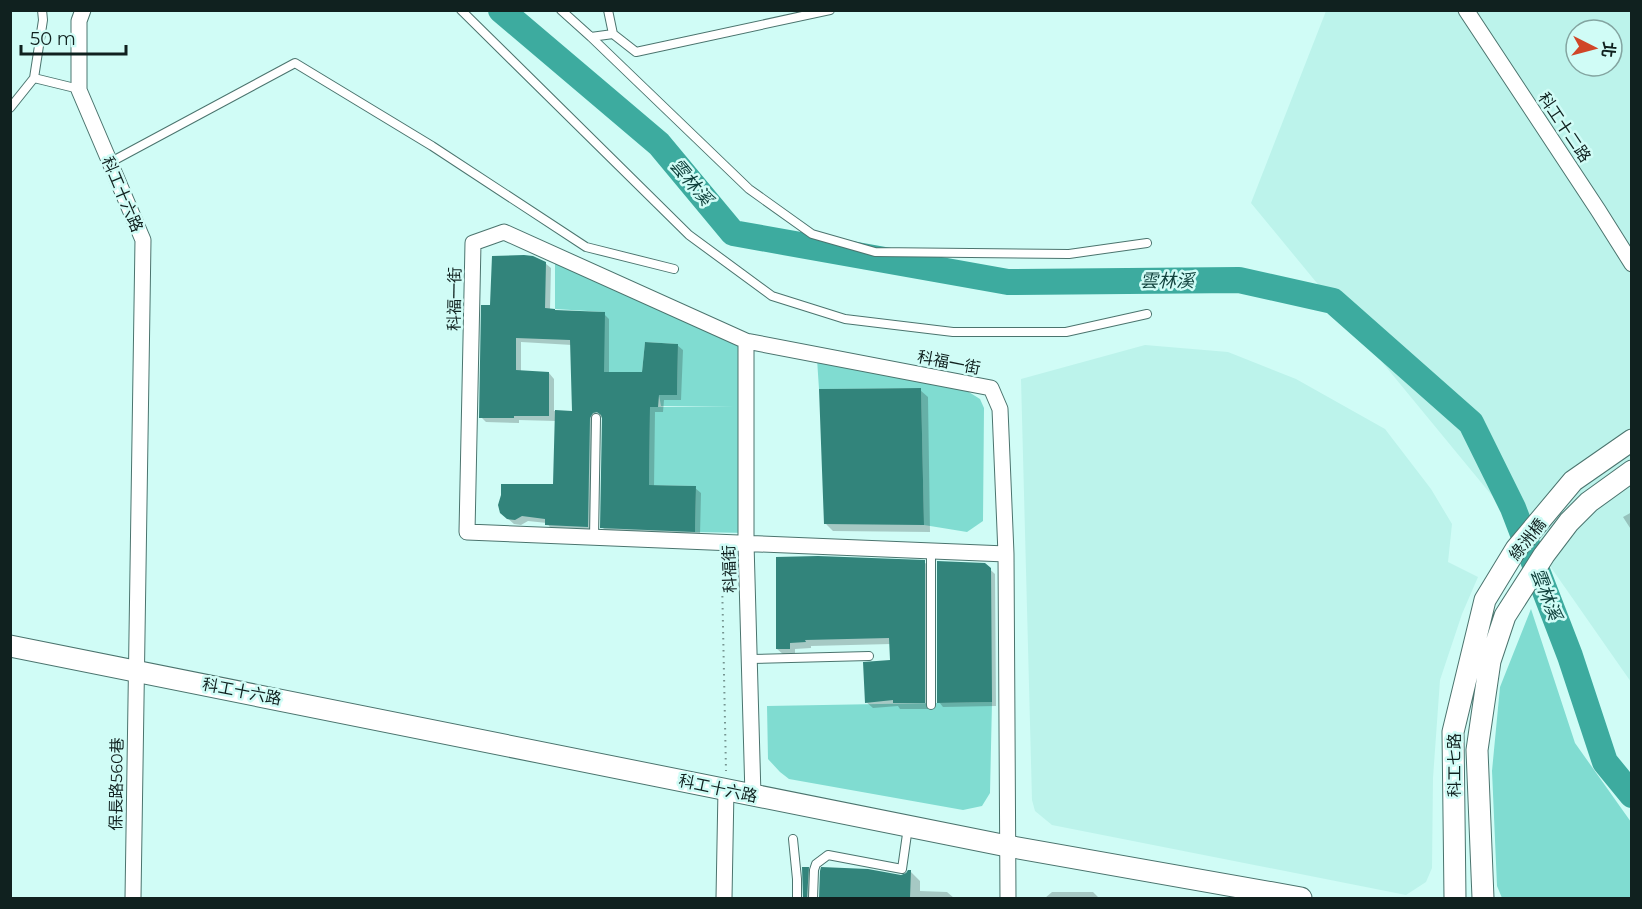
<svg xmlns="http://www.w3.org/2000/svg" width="1642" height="909" font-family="Montserrat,'Noto Sans TC',sans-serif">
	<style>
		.built { fill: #bcf3eb; fill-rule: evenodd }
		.green { fill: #80dcd1 }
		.shadow { fill: #0003; fill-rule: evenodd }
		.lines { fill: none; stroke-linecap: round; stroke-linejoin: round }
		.river { stroke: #3dab9f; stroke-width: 26 }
		.building { fill: #32847b }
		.lane-casing { stroke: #4b746e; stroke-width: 10 }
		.street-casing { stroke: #4b746e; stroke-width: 17 }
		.secondary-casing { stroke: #4b746e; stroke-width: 23 }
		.path { stroke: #759490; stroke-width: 2; stroke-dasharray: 1.5 4.5; stroke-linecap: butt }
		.lane { stroke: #fff; stroke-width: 8 }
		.street { stroke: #fff; stroke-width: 15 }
		.secondary { stroke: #fff; stroke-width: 21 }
		.labels { text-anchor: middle; stroke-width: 5; stroke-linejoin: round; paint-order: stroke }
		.street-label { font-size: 16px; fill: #10211f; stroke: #d0fcf6 }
		.water-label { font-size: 18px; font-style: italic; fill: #10413c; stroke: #d0fcf6 }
	</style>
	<rect width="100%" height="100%" fill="#d0fcf6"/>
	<!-- built -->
	<path class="built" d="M 1326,11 L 1631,11 L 1631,682 L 1550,566 L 1251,203 ZM 1576,30 L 1612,30 L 1612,66 L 1576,66 Z
		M 1145,345 L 1228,352 L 1296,379 L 1385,429 L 1431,489 L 1452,524 L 1448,562 L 1478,577 L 1462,614 L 1440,680 L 1433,778 L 1432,868 L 1426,882 L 1406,895 L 1052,825 L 1035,811 L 1032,800 L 1021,379 Z"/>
	<!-- green -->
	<path class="green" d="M 555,262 L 746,341 L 746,533 L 695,532 L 696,486 L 649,485 L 650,407 L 734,407 L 661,406 L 659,395 L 677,395 L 678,344 L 645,342 L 642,372 L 604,372 L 604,312 L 555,309 Z
		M 817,359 L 956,384 L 980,399 L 984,408 L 983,521 L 967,532 L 924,525 L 921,388 L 819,389 Z
		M 1531,609 L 1575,743 L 1631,822 L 1631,898 L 1502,898 L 1497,886 L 1492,771 L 1500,687 Z
		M 992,702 L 990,793 L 982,806 L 963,810 L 789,779 L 780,772 L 768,759 L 767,706 Z"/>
	<!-- shadow -->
	<path class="shadow" d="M 545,263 L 551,268 L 550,310 L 604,314 L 609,319 L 609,373 L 644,373 L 677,345 L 683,350 L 681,400 L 664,400 L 663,412 L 655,412 L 654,487 L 695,488 L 701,493 L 700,536 L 607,532 L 602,527 L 604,417 L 598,418 L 593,532 L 552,530 L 547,523 L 528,521 L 521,525 L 514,524 L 507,518 L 554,486 L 556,421 L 519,420 L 519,423 L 486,422 L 481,417 L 492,307 ZM 521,342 L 572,345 L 574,412 L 554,411 L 554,379 L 549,373 L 521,372 Z
		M 920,390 L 928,397 L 930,532 L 833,531 L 826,524 Z
		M 1632,512 L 1632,531 L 1623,517 Z
		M 924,562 L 931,568 L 931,709 L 900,709 L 898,706 L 873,708 L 866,702 L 892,662 L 891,644 L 811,646 L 811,648 L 795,649 L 795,655 L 784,655 L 777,649 Z
		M 984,564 L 995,574 L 996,706 L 943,707 L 939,702 Z
		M 803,868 L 808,869 L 818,878 L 817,898 L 804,898 Z
		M 821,871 L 902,876 L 910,871 L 920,881 L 920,891 L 947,892 L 954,898 L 820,898 Z
		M 1052,892 L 1093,892 L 1099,898 L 1045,898 Z"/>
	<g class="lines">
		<!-- river -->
		<path class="river" d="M 501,10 L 659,144 L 733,233 L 1008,282 L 1239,280 L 1333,301 L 1471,423 L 1513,508 L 1570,656 L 1605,762 L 1632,795"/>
	</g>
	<!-- building -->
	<path class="building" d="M 524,255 L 533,256 L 546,262 L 545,308 L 555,309 L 555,310 L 605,312 L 604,372 L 642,372 L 645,342 L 678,344 L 677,395 L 659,395 L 658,407 L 650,407 L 649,485 L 696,486 L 695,532 L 600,528 L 602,418 L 601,415 L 597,412 L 593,413 L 590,418 L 588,527 L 545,525 L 545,519 L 522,516 L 515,520 L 507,519 L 500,513 L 498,505 L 501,495 L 501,484 L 553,484 L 555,410 L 572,411 L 570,340 L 516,338 L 516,370 L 549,372 L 549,416 L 514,416 L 514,418 L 479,418 L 481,305 L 490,305 L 492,256 Z
		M 921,388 L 924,525 L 824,524 L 819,389 Z
		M 818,556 L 925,560 L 925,703 L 893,703 L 893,700 L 865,703 L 863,662 L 890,660 L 889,638 L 805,640 L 806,642 L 790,643 L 790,649 L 776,649 L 776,557 Z
		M 937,561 L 985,563 L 991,568 L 992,702 L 937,703 Z
		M 802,867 L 809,867 L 807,898 L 803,898 Z
		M 821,867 L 868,869 L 901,875 L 906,873 L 908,870 L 911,870 L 910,898 L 819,898 L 820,871 Z"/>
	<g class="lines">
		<defs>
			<path id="lane" d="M 461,10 L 689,235 L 772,296 L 845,319 L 953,332 L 1066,332 L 1147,314
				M 561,10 L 591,37 L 613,34 L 636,52 L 830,10
				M 608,10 L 613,34
				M 591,37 L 749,189 L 812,234 L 875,252 L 1069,254 L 1147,243
				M 34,78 L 79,89
				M 10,108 L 34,78 L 43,20 L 42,10
				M 109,163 L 295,63 L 432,146 L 586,247 L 674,269
				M 594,537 L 596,418
				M 750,659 L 869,656
				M 931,705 L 931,551
				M 793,839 L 797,879 L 797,898
				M 813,898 L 814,870 L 816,864 L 828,855 L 902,869 L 908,827"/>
			<path id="street" d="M 83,10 L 79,21 L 79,90 L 143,240 L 133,898
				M 1466,10 L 1598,210 L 1632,264
				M 746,341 L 746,543 L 753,796
				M 1006,554 L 467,532 L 473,243 L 504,232 L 746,341 L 991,388 L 1000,409 L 1006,554 L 1008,898
				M 724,898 L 726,789"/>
			<path id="secondary" d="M 10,646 L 1007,846 L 1301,898
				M 1455,898 L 1453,732 L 1485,600 L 1516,549 L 1573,481 L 1632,440
				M 1483,898 L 1477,750 L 1490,661 L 1505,616 L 1544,555 L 1569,522 L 1589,502 L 1632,471"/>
		</defs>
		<!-- lane casing -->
		<use href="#lane" class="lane-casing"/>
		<!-- street casing -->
		<use href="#street" class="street-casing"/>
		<!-- secondary casing -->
		<use href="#secondary" class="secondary-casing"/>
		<!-- path -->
		<path class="path" d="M 722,578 L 726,771"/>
		<!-- lane -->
		<use href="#lane" class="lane"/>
		<!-- street -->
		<use href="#street" class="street"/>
		<!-- secondary -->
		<use href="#secondary" class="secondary"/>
	</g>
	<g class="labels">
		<!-- street labels -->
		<g class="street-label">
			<text transform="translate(1565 127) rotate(56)" y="6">科工十二路</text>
			<text transform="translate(123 194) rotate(67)" y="6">科工十六路</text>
			<text transform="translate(454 299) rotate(-89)" y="6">科福一街</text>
			<text transform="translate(949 362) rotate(11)" y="6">科福一街</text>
			<text transform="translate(1527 539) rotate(-52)" y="6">綠洲橋</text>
			<text transform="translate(729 569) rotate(-92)" y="6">科福街</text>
			<text transform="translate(242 691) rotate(11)" y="6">科工十六路</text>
			<text transform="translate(1454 765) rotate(-90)" y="6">科工七路</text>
			<text transform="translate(116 784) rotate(-89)" y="6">保長路560巷</text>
			<text transform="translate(718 788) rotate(12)" y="6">科工十六路</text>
		</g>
		<!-- water labels -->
		<g class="water-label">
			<text transform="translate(691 182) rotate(50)" y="6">雲林溪</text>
			<text x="1167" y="287">雲林溪</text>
			<text transform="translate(1546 594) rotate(69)" y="6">雲林溪</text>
		</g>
	</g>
	<!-- border -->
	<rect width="1642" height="909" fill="none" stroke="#10211f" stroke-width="24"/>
	<!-- north arrow -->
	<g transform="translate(1594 48) rotate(96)"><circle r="28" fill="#d0fcf6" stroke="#83a4a0" stroke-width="1.5"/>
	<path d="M0-4.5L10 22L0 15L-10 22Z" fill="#d04628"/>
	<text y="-9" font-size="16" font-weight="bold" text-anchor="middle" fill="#10211f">北</text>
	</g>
	<!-- scale -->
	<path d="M21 45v9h105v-9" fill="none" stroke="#10211f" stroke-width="3"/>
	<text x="30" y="45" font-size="18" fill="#10211f" stroke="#d0fcf6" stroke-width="4.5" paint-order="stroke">50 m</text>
</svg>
